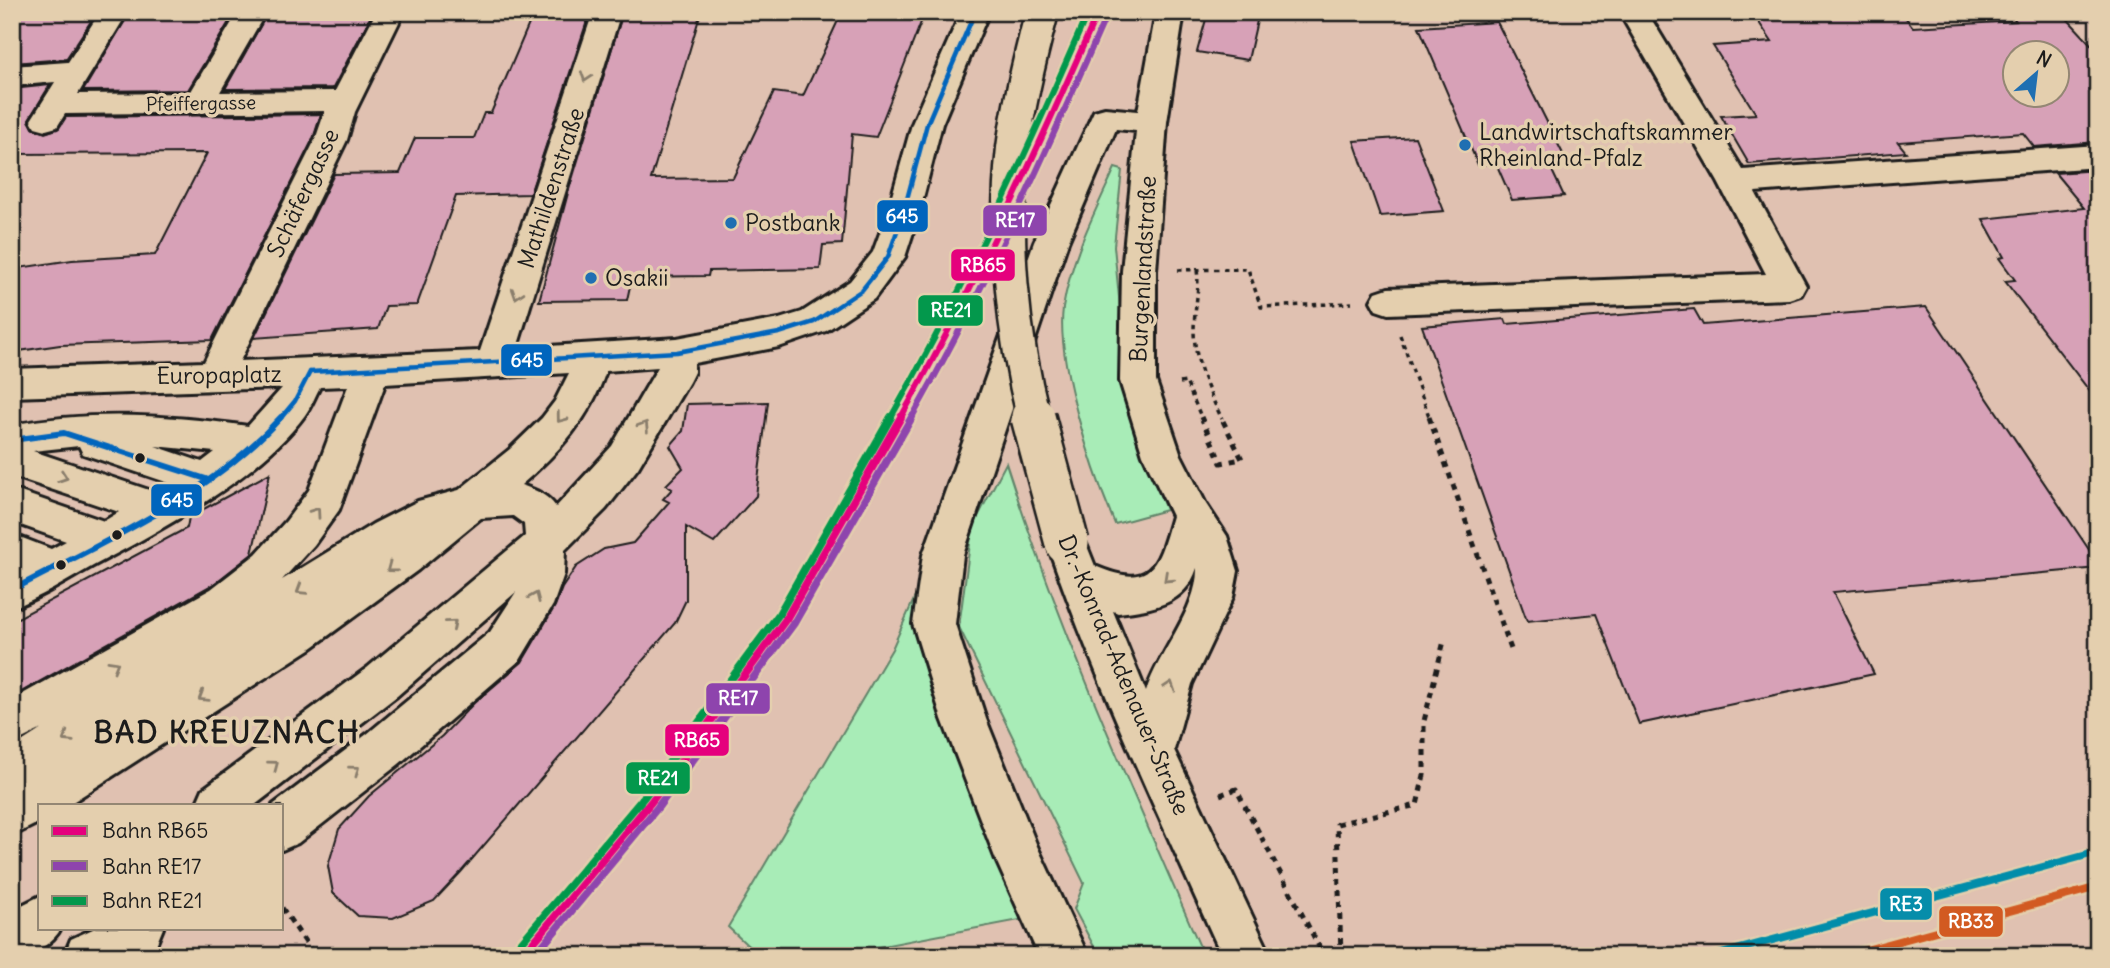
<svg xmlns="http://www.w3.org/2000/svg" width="2110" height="968" font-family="Delius,sans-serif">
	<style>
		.green { fill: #a8ecb7; stroke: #62846a; stroke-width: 2 }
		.building { fill: #d7a1b7; stroke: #1c1c1c; stroke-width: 2; fill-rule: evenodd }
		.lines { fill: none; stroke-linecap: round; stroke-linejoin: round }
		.minor-casing { stroke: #1c1c1c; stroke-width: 6 }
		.path-far1 { stroke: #1c1c1c; stroke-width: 3.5; stroke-dasharray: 4.5 4.5; stroke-linecap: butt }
		.path { stroke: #1c1c1c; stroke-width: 5; stroke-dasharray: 6 6; stroke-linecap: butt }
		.minor { fill: #e4cfae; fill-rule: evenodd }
		.minor-bridge-far1-casing { stroke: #1c1c1c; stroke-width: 37; stroke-linecap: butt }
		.minor-bridge-casing { stroke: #1c1c1c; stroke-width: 48; stroke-linecap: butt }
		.minor-bridge-far1 { stroke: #e4cfae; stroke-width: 32 }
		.minor-bridge { stroke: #e4cfae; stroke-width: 43 }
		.bus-1-far1-casing { stroke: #e4cfae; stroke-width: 9 }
		.bus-1-casing { stroke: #e4cfae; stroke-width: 11 }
		.bus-1-far1 { stroke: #0065bd; stroke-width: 4.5 }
		.bus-1 { stroke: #0065bd; stroke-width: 6 }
		.rail-1-far1-casing { stroke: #e4cfae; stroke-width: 10 }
		.rail-1-casing { stroke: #e4cfae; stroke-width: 13 }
		.rail-2-far1-casing { stroke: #e4cfae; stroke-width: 10 }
		.rail-2-casing { stroke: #e4cfae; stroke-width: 13 }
		.rail-3-far1-casing { stroke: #e4cfae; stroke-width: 10 }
		.rail-3-casing { stroke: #e4cfae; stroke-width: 13 }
		.rail-4-casing { stroke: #e4cfae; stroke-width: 13 }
		.rail-5-casing { stroke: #e4cfae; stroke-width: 13 }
		.rail-1-far1 { stroke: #e5007d; stroke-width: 6 }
		.rail-1 { stroke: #e5007d; stroke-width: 8 }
		.rail-2-far1 { stroke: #8e44ad; stroke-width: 6 }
		.rail-2 { stroke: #8e44ad; stroke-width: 8 }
		.rail-3-far1 { stroke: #03984c; stroke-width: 6 }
		.rail-3 { stroke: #03984c; stroke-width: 8 }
		.rail-4 { stroke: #068daa; stroke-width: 8 }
		.rail-5 { stroke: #d25a21; stroke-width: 8 }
		.oneway { stroke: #8a7e6c }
		.poi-dot { fill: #1f6fb2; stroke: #e4cfae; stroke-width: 2.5 }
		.bus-dot { fill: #1c1c1c; stroke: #e4cfae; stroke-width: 2.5 }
		.labels { text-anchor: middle; stroke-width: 7; stroke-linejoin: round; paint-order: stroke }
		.far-street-label { font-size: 19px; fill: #1c1c1c; stroke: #e4cfae }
		.poi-label { font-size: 23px; fill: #1c1c1c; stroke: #e4cfae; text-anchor: start }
		.street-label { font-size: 23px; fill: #1c1c1c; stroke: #e4cfae }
		.district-label { font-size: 30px; font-weight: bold; letter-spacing: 2px; fill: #1c1c1c; stroke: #e4cfae }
		.line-badge { stroke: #e4cfae; stroke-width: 2.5 }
		.badge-label { font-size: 19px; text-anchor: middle; font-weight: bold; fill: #fff }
	</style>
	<rect width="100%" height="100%" fill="#e0c1b1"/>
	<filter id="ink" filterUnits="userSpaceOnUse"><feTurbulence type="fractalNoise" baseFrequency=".0143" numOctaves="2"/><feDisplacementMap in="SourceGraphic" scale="14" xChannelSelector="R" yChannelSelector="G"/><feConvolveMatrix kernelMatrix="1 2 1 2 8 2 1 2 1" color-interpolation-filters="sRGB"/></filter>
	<g filter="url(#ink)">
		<!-- green -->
		<path class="green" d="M 1115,168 L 1122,170 L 1114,246 L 1131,420 L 1166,510 L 1115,524 C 1093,472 1056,363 1063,308 C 1071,258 1094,214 1115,168 Z
			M 1006,463 C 1060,632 1133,793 1204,956 L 1099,956 L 1074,909 L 1084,883 L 959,627 L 972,528 Z
			M 921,583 L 1025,919 L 830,956 L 759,956 L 728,927 L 892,649 Z"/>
		<!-- building -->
		<path class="building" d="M 12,12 L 97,12 L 66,59 L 12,63 Z
			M 130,12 L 235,12 L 188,90 L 83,91 Z
			M 268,12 L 373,12 L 333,88 L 225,89 Z
			M 534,12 L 590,12 L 530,194 L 456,196 L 417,305 L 386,306 L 378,329 L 254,338 L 334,174 L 400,173 L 415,138 L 474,138 L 484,113 L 491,113 Z
			M 623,12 L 701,12 L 651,179 L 733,178 L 774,92 L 803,96 L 842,12 L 925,12 L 876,137 L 852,134 L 842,244 L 823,245 L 820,269 L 709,271 L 708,276 L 632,277 L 627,300 L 539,301 L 568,193 Z
			M 1208,12 L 1259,12 L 1248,60 L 1197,52 Z
			M 1752,12 L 1901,12 L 1913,27 L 2016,21 L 2009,12 L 2061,12 L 2098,52 L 2098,142 L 2034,147 L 2023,133 L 1898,142 L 1906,152 L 1749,164 L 1721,116 L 1756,114 L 1713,46 L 1772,42 ZM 2015,52 L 2057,52 L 2057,94 L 2015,94 Z
			M 1497,22 L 1565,158 L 1547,160 L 1564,196 L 1512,200 L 1496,163 L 1478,165 L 1419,27 Z
			M 50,85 L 29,119 L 33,128 L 45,133 L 59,128 L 66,117 L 321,114 L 313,139 L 212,340 L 60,345 L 12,352 L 12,269 L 72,260 L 155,255 L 207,153 L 12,154 L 12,89 Z
			M 1415,137 L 1444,211 L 1380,216 L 1354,141 Z
			M 2098,170 L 2098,402 L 2005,281 L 2015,280 L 1999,258 L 2004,257 L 1983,219 L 2084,208 L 2055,173 Z
			M 1926,307 L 2098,563 L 2098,568 L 1833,592 L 1874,674 L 1639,724 L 1596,614 L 1527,621 L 1422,326 L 1505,319 L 1507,324 L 1694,309 L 1703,325 Z
			M 768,402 L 756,496 L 714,543 L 686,527 L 686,600 L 675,623 L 461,872 L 434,901 L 393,918 L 358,916 L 333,893 L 328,866 L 339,829 L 369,796 L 442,736 L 474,703 L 522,662 L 555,606 L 562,588 L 576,567 L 604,549 L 633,543 L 669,502 L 663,499 L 672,489 L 666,485 L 683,468 L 670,446 L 683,431 L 687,404 Z
			M 270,473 L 252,554 L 215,583 L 12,697 L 12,621 L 187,528 L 189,517 Z"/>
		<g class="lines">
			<defs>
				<path id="minor" d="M 100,12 L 128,12 L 78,94 L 190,93 L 238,12 L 266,12 L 220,92 L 335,91 L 376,12 L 404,12 L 355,112 L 347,140 L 240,361 L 480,351 L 593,12 L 621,12 L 517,348 L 677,338 L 779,319 L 802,312 L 850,281 L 873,252 L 887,214 L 912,124 L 961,12 L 989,12 L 942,124 L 919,214 L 905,257 L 874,299 L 826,331 L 779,347 L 694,363 L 694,372 L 689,382 L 638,468 L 606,509 L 565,550 L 564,574 L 553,605 L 520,660 L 399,764 L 298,843 L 282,850 L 282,805 L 273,805 L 367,734 L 490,632 L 516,592 L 397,696 L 255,805 L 196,805 L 203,789 L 367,668 L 525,536 L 524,524 L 513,516 L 481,518 L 418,570 L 310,649 L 68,805 L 40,805 L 40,822 L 12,836 L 12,748 L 42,729 L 12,744 L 12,700 L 211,589 L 256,554 L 286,521 L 309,490 L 348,386 L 320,387 C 315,396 311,407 305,415 C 259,478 161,530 93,566 C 66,581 40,598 12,608 L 12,534 L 51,549 L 66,541 L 12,522 L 12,489 L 104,521 L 119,512 L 12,476 L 12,425 C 91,410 169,415 248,426 L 282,388 L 12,397 L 12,369 L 204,362 L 315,140 L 325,111 L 65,114 L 57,127 L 46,130 L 35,127 L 31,120 L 55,82 L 12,86 L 12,66 L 68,62 ZM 658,367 L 612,446 L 556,507 C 547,494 535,490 521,485 C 558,453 590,419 606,371 ZM 569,373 L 555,401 L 542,418 L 510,449 L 459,490 L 418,501 L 373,524 L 282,580 L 314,545 L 339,510 L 385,384 ZM 79,446 L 83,454 L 169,483 L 155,492 L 33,451 ZM 155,446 L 215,452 L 202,462 Z
					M 1156,12 L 1184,12 L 1167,122 L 1156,271 L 1156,381 L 1181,455 L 1206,504 L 1227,536 L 1238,571 L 1233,597 L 1192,684 L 1174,750 L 1271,956 L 1222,956 C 1160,819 1096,684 1047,543 L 1053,531 L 1067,526 L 1081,531 L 1095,566 C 1153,591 1158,565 1172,516 L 1143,455 L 1120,381 L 1122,271 L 1136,131 L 1116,129 L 1068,242 L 963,555 L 955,624 L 986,719 L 1037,846 L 1088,956 L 1039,956 L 996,860 L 942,719 L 913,624 L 923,555 L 1034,242 L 1094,111 L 1105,108 L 1138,111 ZM 1197,568 C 1198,610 1158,652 1146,692 L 1113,611 L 1118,613 C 1152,609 1185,605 1197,568 Z
					M 1619,12 L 1647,12 L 1743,170 L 2098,145 L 2098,167 L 1755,192 L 1806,286 L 1801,295 L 1789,299 L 1388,314 L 1376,310 L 1371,301 L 1376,292 L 1388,288 L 1766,274 L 1718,182 Z
					M 40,896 L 40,928 L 61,928 C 54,943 29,959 12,954 L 12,910 Z
					M 95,928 L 163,928 L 156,945 L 140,956 L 64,956 L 71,939 Z"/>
			</defs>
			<!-- minor casing -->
			<use href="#minor" class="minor-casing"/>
			<!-- path-far1 -->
			<path class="path-far1" d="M 1178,270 L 1248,269 L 1261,307 L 1352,303
				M 1197,270 C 1200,291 1194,310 1194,330 C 1194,361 1209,392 1222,419
				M 1400,335 L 1430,419
				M 1180,383 L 1186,382 L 1202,419"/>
			<!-- path -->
			<path class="path" d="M 1201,417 L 1221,463 L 1242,459 L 1221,417
				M 1429,417 L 1512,652
				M 1220,795 L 1236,789 L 1324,956
				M 282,908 L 315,956
				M 1341,956 L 1337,824 L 1417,805 L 1424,775 L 1424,721 L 1444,641"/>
			<!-- minor -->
			<use href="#minor" class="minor"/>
			<defs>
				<path id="minor-bridge-far1" d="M 1034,419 C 1012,332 1003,237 1013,148 C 1019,102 1030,57 1042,12"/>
				<path id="minor-bridge" d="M 1033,417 L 1067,543"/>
			</defs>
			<!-- minor-bridge-far1 casing -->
			<use href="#minor-bridge-far1" class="minor-bridge-far1-casing"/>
			<!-- minor-bridge casing -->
			<use href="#minor-bridge" class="minor-bridge-casing"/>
			<!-- minor-bridge-far1 -->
			<use href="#minor-bridge-far1" class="minor-bridge-far1"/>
			<!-- minor-bridge -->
			<use href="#minor-bridge" class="minor-bridge"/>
			<defs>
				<path id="bus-1-far1" d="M 310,372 L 677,352 L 779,333 L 814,322 L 862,290 L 888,257 L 903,214 L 927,124 L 975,12
					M 280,419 L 295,401 L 310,372"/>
				<path id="bus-1" d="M 12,440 L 64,433 L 206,479
					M 12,590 C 105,541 210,496 281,417"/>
			</defs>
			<!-- bus-1-far1 casing -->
			<use href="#bus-1-far1" class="bus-1-far1-casing"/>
			<!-- bus-1 casing -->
			<use href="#bus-1" class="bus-1-casing"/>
			<!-- bus-1-far1 -->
			<use href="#bus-1-far1" class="bus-1-far1"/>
			<!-- bus-1 -->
			<use href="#bus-1" class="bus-1"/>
			<defs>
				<path id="rail-1-far1" d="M 900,419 C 975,287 1037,151 1098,12"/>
				<path id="rail-1" d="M 522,956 L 651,802 L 786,619 L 901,417"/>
				<path id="rail-2-far1" d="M 911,419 C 985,289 1046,153 1106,16"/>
				<path id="rail-2" d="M 534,956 L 658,807 L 794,623 L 912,417"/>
				<path id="rail-3-far1" d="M 890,419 C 966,286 1027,152 1088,12"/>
				<path id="rail-3" d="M 515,950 L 644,797 L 779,614 L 891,417"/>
				<path id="rail-4" d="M 1714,956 L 2098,852"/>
				<path id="rail-5" d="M 1844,956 L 2098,887"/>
			</defs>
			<!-- rail-1-far1 casing -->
			<use href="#rail-1-far1" class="rail-1-far1-casing"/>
			<!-- rail-1 casing -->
			<use href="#rail-1" class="rail-1-casing"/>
			<!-- rail-2-far1 casing -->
			<use href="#rail-2-far1" class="rail-2-far1-casing"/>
			<!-- rail-2 casing -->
			<use href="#rail-2" class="rail-2-casing"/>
			<!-- rail-3-far1 casing -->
			<use href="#rail-3-far1" class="rail-3-far1-casing"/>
			<!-- rail-3 casing -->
			<use href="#rail-3" class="rail-3-casing"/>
			<!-- rail-4 casing -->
			<use href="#rail-4" class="rail-4-casing"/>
			<!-- rail-5 casing -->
			<use href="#rail-5" class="rail-5-casing"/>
			<!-- rail-1-far1 -->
			<use href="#rail-1-far1" class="rail-1-far1"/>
			<!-- rail-1 -->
			<use href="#rail-1" class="rail-1"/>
			<!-- rail-2-far1 -->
			<use href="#rail-2-far1" class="rail-2-far1"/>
			<!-- rail-2 -->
			<use href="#rail-2" class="rail-2"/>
			<!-- rail-3-far1 -->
			<use href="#rail-3-far1" class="rail-3-far1"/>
			<!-- rail-3 -->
			<use href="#rail-3" class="rail-3"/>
			<!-- rail-4 -->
			<use href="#rail-4" class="rail-4"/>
			<!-- rail-5 -->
			<use href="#rail-5" class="rail-5"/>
		</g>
		<!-- one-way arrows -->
		<defs><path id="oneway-chevron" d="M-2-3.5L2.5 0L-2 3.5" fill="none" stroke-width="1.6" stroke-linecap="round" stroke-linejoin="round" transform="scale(1.75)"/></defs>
		<g class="oneway">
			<use href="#oneway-chevron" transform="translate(586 77) rotate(108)"/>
			<use href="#oneway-chevron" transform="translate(517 294) rotate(108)"/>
			<use href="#oneway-chevron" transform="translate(561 418) rotate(127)"/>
			<use href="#oneway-chevron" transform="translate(644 426) rotate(-58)"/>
			<use href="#oneway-chevron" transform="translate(63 477) rotate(19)"/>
			<use href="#oneway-chevron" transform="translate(316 512) rotate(-55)"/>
			<use href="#oneway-chevron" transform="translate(391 568) rotate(143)"/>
			<use href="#oneway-chevron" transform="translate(1168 578) rotate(137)"/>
			<use href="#oneway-chevron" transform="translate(301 590) rotate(148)"/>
			<use href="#oneway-chevron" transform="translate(535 597) rotate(-66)"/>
			<use href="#oneway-chevron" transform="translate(452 624) rotate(-41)"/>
			<use href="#oneway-chevron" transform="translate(114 665) rotate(-30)"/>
			<use href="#oneway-chevron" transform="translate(1170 686) rotate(-72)"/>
			<use href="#oneway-chevron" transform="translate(203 697) rotate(148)"/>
			<use href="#oneway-chevron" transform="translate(67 738) rotate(149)"/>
			<use href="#oneway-chevron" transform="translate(274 765) rotate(-37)"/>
			<use href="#oneway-chevron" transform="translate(355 770) rotate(-37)"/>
		</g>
	</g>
	<!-- markers -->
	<g class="poi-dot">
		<circle cx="1465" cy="145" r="7"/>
		<circle cx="731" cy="223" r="7"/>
		<circle cx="591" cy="278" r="7"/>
	</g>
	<g class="bus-dot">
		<circle cx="140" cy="458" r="6"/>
		<circle cx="117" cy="535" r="6"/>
		<circle cx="61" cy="565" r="6"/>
	</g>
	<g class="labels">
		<!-- far-street labels -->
		<g class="far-street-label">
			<text transform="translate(201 103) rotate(-1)" y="7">Pfeiffergasse</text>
		</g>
		<!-- poi labels -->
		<g class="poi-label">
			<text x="1479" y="140">Landwirtschaftskammer<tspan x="1479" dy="26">Rheinland-Pfalz</tspan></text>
			<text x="745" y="231">Postbank</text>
			<text x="605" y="286">Osakii</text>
		</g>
		<!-- street labels -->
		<g class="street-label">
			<text transform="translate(551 188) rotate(-72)" y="8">Mathildenstraße</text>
			<text transform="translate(303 193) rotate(-65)" y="8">Schäfergasse</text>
			<text transform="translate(1143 269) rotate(-87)" y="8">Burgenlandstraße</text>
			<text transform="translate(219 375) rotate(-1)" y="8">Europaplatz</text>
			<text transform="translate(1124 675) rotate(67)" y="8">Dr.-Konrad-Adenauer-Straße</text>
		</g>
		<!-- district labels -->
		<g class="district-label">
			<text x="227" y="743">BAD KREUZNACH</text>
		</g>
	</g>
	<g class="line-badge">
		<rect x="876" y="199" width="53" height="34" rx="7" fill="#0065bd"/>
		<rect x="982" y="204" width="66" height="33" rx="7" fill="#8e44ad"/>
		<rect x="950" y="248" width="66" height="34" rx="7" fill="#e5007d"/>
		<rect x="917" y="294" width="67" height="33" rx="7" fill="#03984c"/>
		<rect x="500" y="343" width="53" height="34" rx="7" fill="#0065bd"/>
		<rect x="150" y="483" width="53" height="34" rx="7" fill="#0065bd"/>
		<rect x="705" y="682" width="66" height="33" rx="7" fill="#8e44ad"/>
		<rect x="664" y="723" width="66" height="34" rx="7" fill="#e5007d"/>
		<rect x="625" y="761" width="66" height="34" rx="7" fill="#03984c"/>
		<rect x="1879" y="887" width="54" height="34" rx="7" fill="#068daa"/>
		<rect x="1938" y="905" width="66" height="33" rx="7" fill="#d25a21"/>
	</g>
	<g class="badge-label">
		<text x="902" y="223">645</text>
		<text x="1015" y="227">RE17</text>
		<text x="983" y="272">RB65</text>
		<text x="951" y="317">RE21</text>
		<text x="527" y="367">645</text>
		<text x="177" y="507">645</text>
		<text x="738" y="705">RE17</text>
		<text x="697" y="747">RB65</text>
		<text x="658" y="785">RE21</text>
		<text x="1906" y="911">RE3</text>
		<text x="1971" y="928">RB33</text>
	</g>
	<!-- margin -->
	<rect width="2110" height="968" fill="none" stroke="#e4cfae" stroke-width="42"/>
	<rect x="21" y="21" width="2068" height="926" fill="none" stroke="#1c1c1c" stroke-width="2.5" filter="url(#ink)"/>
	<!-- legend -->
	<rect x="38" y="804" width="245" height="126" fill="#e4cfae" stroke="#948774" stroke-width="2"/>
	<rect x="52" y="826" width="35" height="10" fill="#e5007d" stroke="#948774" stroke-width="2"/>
	<text x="102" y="838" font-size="21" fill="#1c1c1c">Bahn RB65</text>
	<rect x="52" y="861" width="35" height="10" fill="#8e44ad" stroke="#948774" stroke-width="2"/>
	<text x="102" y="874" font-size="21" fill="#1c1c1c">Bahn RE17</text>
	<rect x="52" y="896" width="35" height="10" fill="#03984c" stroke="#948774" stroke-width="2"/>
	<text x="102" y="908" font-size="21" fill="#1c1c1c">Bahn RE21</text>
	<!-- north arrow -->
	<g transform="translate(2036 74) rotate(28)"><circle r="33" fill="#e4cfae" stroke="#948774" stroke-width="2"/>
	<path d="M0-5L12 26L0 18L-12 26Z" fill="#1f6fb2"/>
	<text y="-10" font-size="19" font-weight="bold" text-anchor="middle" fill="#1c1c1c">N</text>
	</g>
</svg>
